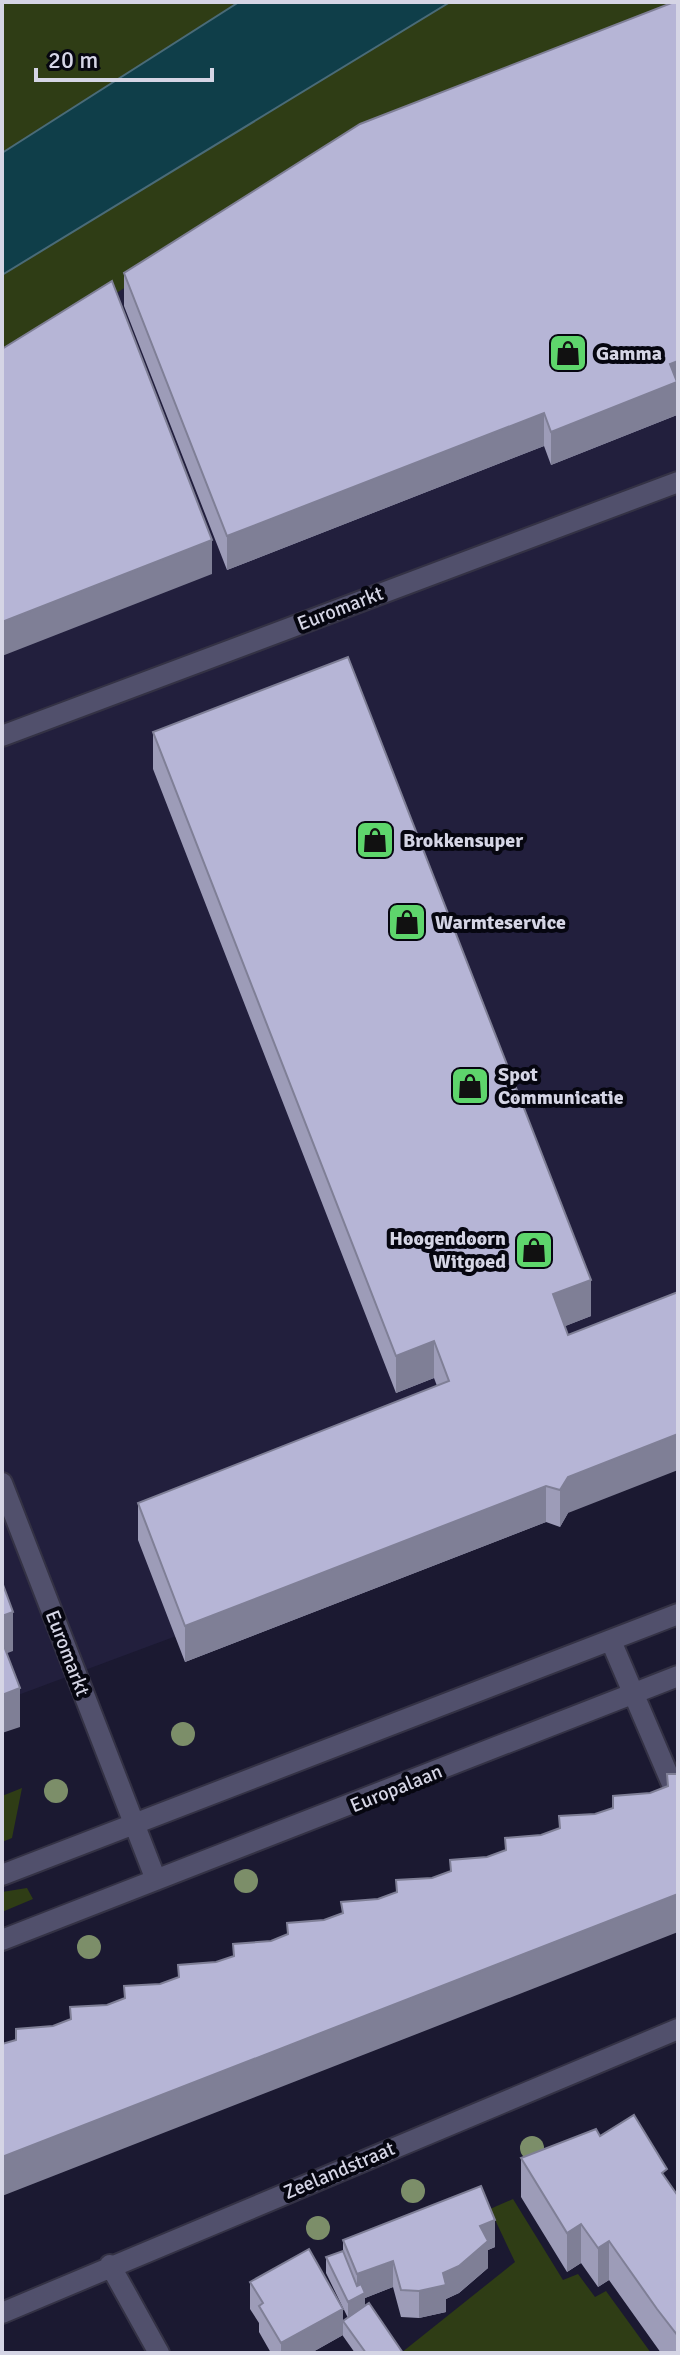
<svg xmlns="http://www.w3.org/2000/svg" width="680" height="2355" font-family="Signika,sans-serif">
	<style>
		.built { fill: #221f3d }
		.green { fill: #2f3d15 }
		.water { fill: #0f3e49; stroke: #4a6b78; stroke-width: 2 }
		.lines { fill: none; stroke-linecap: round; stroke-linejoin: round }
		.minor-casing { stroke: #343245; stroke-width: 24 }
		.minor { stroke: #51506c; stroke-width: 20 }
		.tree { fill: #7c8e69 }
		.wall { fill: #9d9cb8 }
		.shaded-wall { fill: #7f7f96 }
		.building { fill: #b6b5d6; stroke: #7f7f96; stroke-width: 2 }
		.labels { text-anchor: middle; stroke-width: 8; stroke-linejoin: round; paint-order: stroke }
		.poi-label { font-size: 20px; font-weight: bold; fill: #d5d5e5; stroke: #060610; text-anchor: start }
		.street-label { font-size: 20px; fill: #d5d5e5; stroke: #060610 }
	</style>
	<rect width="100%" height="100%" fill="#1b1931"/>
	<!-- built -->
	<path class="built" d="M 355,2 L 678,2 L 678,1449 L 2,1701 L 2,223 Z"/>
	<!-- green -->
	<path class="green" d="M 2,2 L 239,2 L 2,153 Z
		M 450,2 L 678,2 L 386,121 L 2,366 L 2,274 Z
		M 22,1788 L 12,1838 L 2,1842 L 2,1796 Z
		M 27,1888 L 33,1899 L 2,1912 L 2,1892 Z
		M 513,2199 L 563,2280 L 578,2274 L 595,2297 L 606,2291 L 651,2353 L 401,2353 L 515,2262 L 490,2209 Z"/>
	<!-- water -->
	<path class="water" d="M 239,2 L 450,2 L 2,275 L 2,153 Z"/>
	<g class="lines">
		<defs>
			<path id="minor" d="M 2,736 L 678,482
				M 2,1483 L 156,1880
				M 611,1641 L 678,1798
				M 2,1875 L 678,1614
				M 2,1940 L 678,1676
				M 110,2265 L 159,2353
				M 2,2313 L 678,2029"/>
		</defs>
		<!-- minor casing -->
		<use href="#minor" class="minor-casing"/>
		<!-- minor -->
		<use href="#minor" class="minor"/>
	</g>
	<!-- trees -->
	<g class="tree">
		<circle cx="183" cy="1734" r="12"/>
		<circle cx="56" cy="1791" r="12"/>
		<circle cx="246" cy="1881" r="12"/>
		<circle cx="89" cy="1947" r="12"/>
		<circle cx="532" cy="2148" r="12"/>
		<circle cx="413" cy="2191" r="12"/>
		<circle cx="318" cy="2228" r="12"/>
	</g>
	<!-- wall -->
	<path class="wall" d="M 124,273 L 677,395 L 677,415 L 551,465 L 544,446 L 227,570 L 124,306 Z
		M 153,732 L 591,1316 L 565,1326 L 568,1513 L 560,1527 L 546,1522 L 185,1662 L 138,1540 L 138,1503 L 437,1386 L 434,1378 L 396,1393 L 153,769 Z
		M 600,2136 L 667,2180 L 678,2196 L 678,2353 L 661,2353 L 609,2280 L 598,2287 L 581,2263 L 567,2272 L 521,2197 L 521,2158 Z
		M 343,2240 L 495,2247 L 488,2250 L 488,2268 L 459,2293 L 446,2299 L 446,2312 L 419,2318 L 401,2317 L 393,2287 L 365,2298 L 365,2306 L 403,2353 L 355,2353 L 343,2336 L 343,2321 L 348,2318 L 326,2273 L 326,2257 L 343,2251 Z
		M 250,2282 L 343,2335 L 311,2353 L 271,2353 L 259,2332 L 259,2323 L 250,2309 Z"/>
	<!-- shaded-wall -->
	<path class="shaded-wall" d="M 678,361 L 677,415 L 551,465 L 551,432 L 670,364 Z
		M 544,413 L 544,446 L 227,570 L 227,536 Z
		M 212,540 L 212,574 L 2,656 L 2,622 Z
		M 591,1280 L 591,1316 L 553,1331 L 553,1294 Z
		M 434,1341 L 434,1378 L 396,1393 L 396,1356 Z
		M 678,1434 L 678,1470 L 568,1513 L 560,1527 L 560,1490 L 568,1477 Z
		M 546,1486 L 546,1522 L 185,1662 L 185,1626 Z
		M 13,1612 L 13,1651 L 2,1655 L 2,1616 Z
		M 20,1688 L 20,1727 L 2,1733 L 2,1695 Z
		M 678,1894 L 678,1932 L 2,2196 L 2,2157 Z
		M 495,2220 L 495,2247 L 488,2250 L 488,2268 L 459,2293 L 446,2299 L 446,2312 L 419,2318 L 419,2291 L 443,2273 L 480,2226 Z
		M 581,2224 L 581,2263 L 567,2272 L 567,2233 Z
		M 609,2241 L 609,2280 L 598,2287 L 598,2248 Z
		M 393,2261 L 393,2287 L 365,2298 L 365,2309 L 348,2318 L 348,2302 L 357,2298 L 357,2274 Z
		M 343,2309 L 343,2335 L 311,2353 L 281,2353 L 281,2343 Z"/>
	<!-- building -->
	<path class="building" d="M 674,2 L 678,2 L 678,361 L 670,364 L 677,382 L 551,432 L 544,413 L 227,536 L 124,273 L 360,124 Z
		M 112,281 L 212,540 L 2,622 L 2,349 Z
		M 348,657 L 591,1280 L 553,1294 L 568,1335 L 678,1292 L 678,1434 L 568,1477 L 560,1490 L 546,1486 L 185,1626 L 138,1503 L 449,1381 L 434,1341 L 396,1356 L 153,732 Z
		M 2,1582 L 13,1612 L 2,1616 Z
		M 2,1641 L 20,1688 L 2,1695 Z
		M 667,1774 L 678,1774 L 678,1894 L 2,2157 L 2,2044 L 16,2040 L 16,2029 L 53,2026 L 71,2019 L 70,2007 L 107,2005 L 125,1998 L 124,1986 L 160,1984 L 179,1977 L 178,1965 L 216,1962 L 234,1956 L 233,1944 L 271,1941 L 288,1934 L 287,1923 L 324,1920 L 343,1913 L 341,1902 L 378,1899 L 397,1892 L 396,1880 L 432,1878 L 451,1871 L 450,1860 L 487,1857 L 506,1850 L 505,1838 L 541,1835 L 560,1828 L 559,1816 L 595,1814 L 613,1808 L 613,1796 L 650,1793 L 668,1786 Z
		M 634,2115 L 667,2169 L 662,2173 L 678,2196 L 678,2336 L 657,2309 L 609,2241 L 598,2248 L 581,2224 L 567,2233 L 521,2158 L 596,2129 L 600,2136 Z
		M 481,2186 L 495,2220 L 480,2226 L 488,2241 L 459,2266 L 443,2273 L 446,2285 L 419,2291 L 401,2290 L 393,2261 L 357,2274 L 343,2240 Z
		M 309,2249 L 343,2309 L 281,2343 L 259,2306 L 263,2303 L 250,2282 Z
		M 343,2251 L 357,2286 L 361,2284 L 365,2293 L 348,2302 L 326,2257 Z
		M 369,2303 L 403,2353 L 366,2353 L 343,2321 Z"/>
	<!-- icons -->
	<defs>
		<symbol id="shop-square" viewBox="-11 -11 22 22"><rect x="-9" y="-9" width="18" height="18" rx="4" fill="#5ed56c" stroke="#060610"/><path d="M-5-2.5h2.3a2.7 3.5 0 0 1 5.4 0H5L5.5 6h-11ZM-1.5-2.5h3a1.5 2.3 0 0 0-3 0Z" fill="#111"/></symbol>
	</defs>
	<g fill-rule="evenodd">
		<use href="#shop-square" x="546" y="331" width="44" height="44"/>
		<use href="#shop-square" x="353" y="818" width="44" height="44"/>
		<use href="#shop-square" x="385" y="900" width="44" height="44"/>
		<use href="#shop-square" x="448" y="1064" width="44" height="44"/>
		<use href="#shop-square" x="512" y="1228" width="44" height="44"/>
	</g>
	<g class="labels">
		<!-- poi labels -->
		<g class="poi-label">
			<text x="596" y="360">Gamma</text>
			<text x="403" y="847">Brokkensuper</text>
			<text x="435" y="929">Warmteservice</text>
			<text x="498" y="1081">Spot<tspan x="498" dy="23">Communicatie</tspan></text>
			<text x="506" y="1245" text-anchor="end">Hoogendoorn<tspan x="506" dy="23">Witgoed</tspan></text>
		</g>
		<!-- street labels -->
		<g class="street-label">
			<text transform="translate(340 608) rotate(-21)" y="7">Euromarkt</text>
			<text transform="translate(68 1653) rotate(69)" y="7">Euromarkt</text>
			<text transform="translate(396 1788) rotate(-22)" y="7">Europalaan</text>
			<text transform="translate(339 2170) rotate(-23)" y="7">Zeelandstraat</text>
		</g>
	</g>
	<!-- border -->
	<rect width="680" height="2355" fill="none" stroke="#d5d5e5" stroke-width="8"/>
	<!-- scale -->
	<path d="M36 68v12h176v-12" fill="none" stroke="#d5d5e5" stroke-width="4"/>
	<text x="48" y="68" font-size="24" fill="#d5d5e5" stroke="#060610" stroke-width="6" paint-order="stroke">20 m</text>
</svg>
